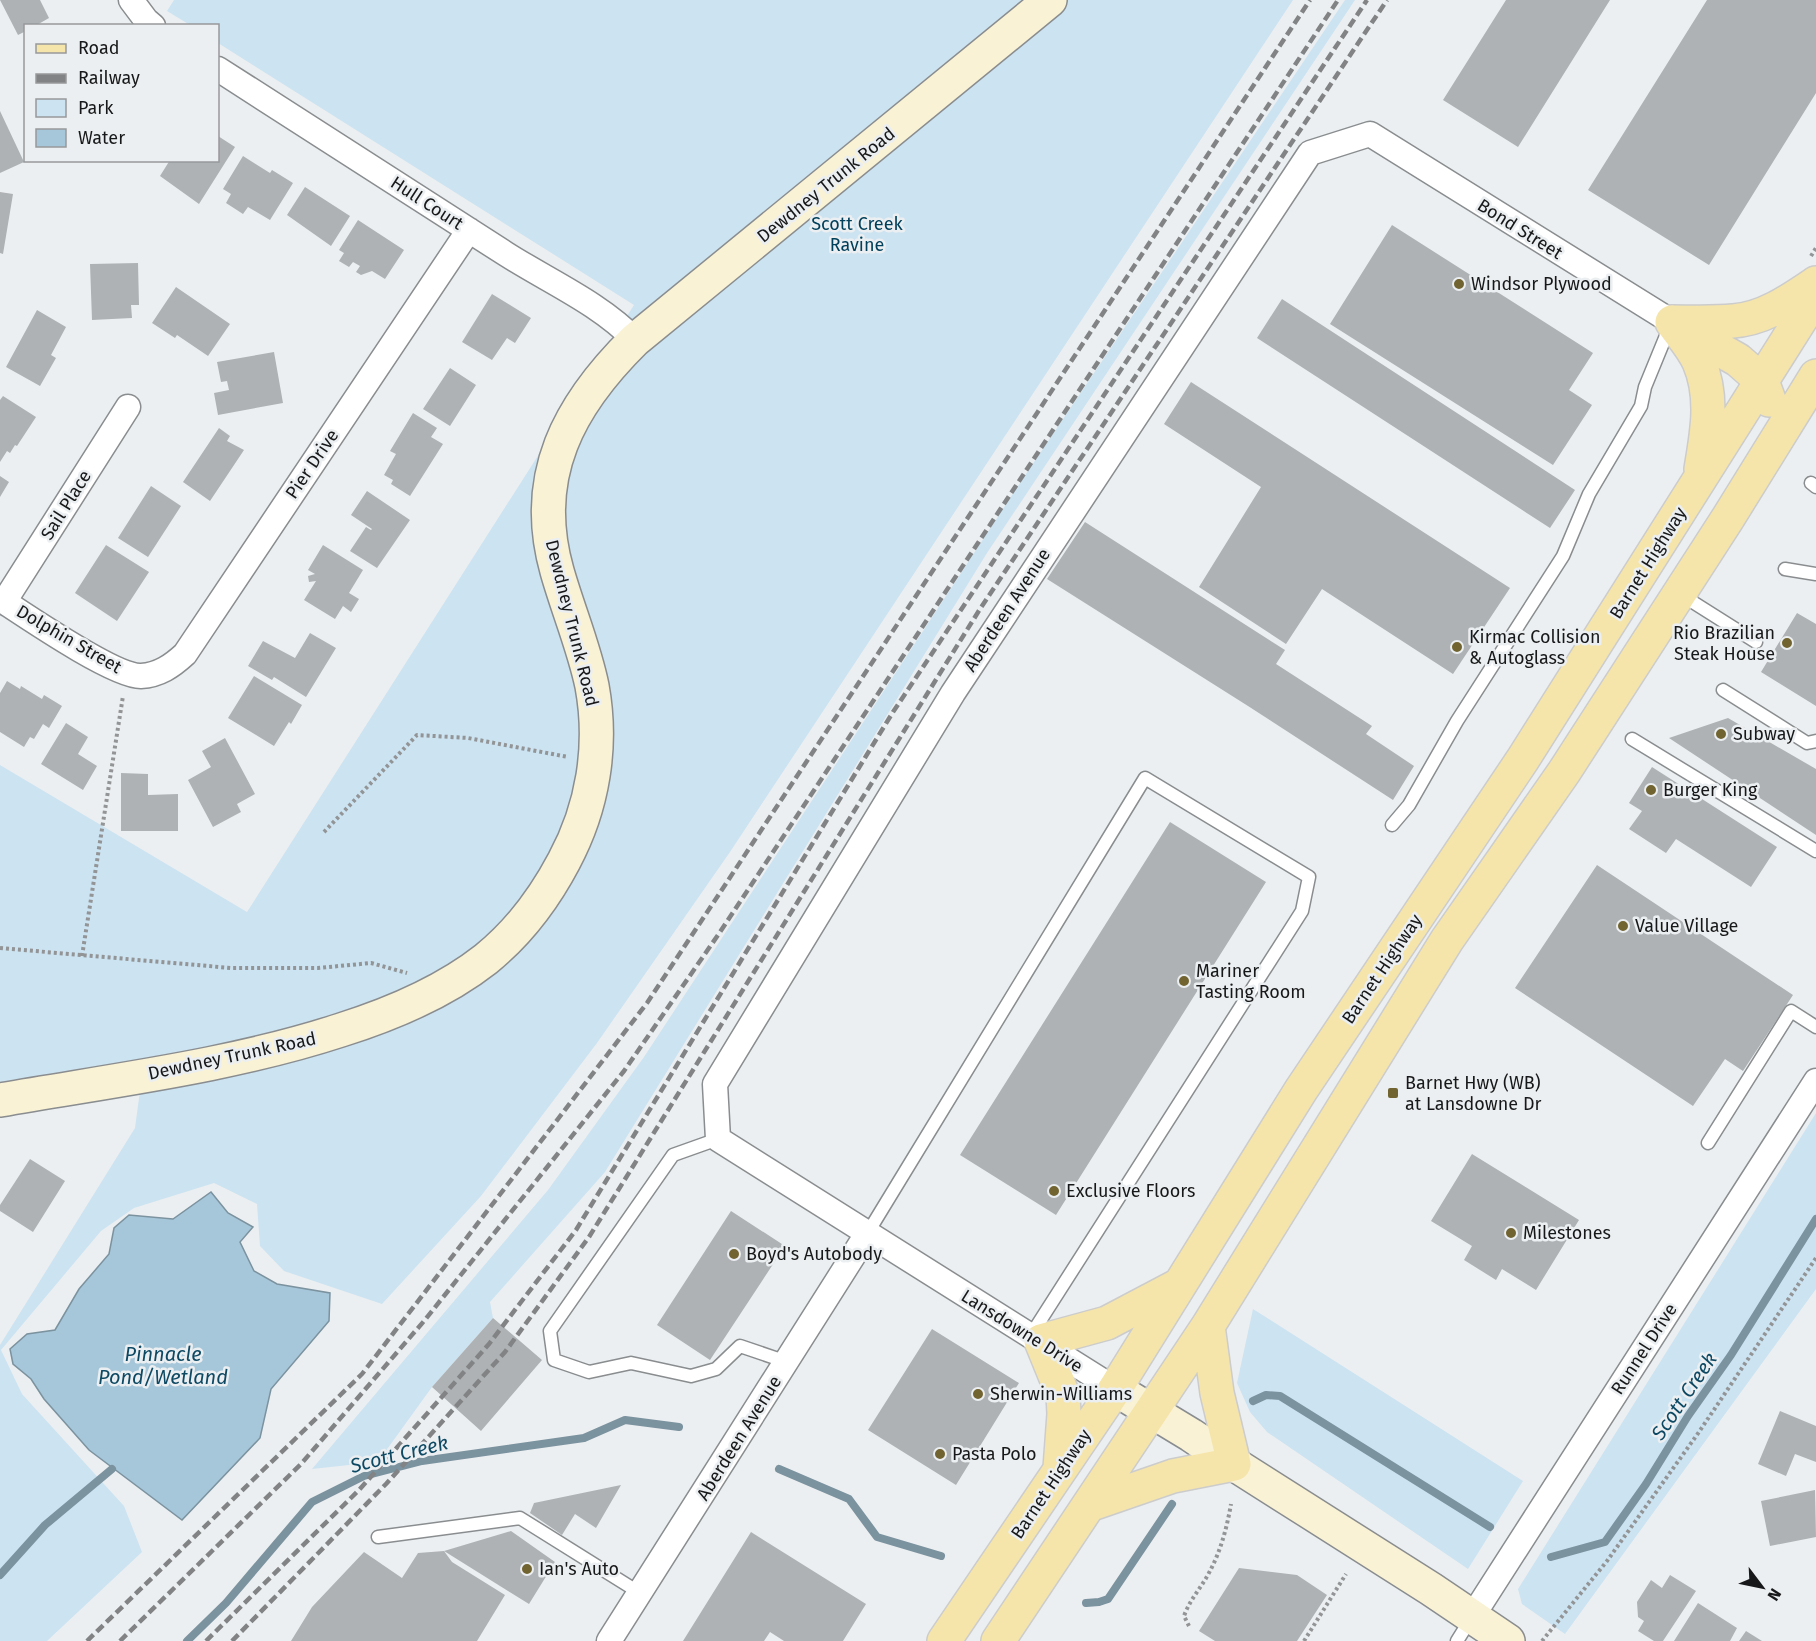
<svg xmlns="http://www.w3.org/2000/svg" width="1816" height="1641" font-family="'Fira Sans',sans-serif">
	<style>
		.green { fill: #cce3f1 }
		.water { fill: #a6c6d9; stroke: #7b929f; stroke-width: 1.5 }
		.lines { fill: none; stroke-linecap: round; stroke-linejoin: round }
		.stream { stroke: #7b929f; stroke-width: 8 }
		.building { fill: #afb2b4 }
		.lane-casing { stroke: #8a8d8f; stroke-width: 15 }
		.street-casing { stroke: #8a8d8f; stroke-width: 27 }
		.secondary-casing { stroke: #8a8d8f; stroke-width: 36 }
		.primary-casing { stroke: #ccc; stroke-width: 36 }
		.path { stroke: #929496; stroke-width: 4; stroke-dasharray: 3 3; stroke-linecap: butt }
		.lane { stroke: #fff; stroke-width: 12 }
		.street { stroke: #fff; stroke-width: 24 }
		.secondary { stroke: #faf2d5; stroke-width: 33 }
		.primary { stroke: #f5e5ab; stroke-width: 33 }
		.rail { stroke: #818385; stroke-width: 4.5; stroke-dasharray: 9 4.5; stroke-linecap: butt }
		.poi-dot { fill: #716431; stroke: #eceff1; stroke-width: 2 }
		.labels { text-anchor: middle; stroke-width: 5; stroke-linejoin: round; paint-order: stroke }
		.street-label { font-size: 18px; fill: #171819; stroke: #eceff1 }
		.park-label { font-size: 18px; fill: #01405b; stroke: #eceff1 }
		.poi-label { font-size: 18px; fill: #171819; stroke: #eceff1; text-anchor: start }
		.water-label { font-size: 20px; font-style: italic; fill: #0e4964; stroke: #eceff1 }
	</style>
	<rect width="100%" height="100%" fill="#eceff1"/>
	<!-- green -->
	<path class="green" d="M 174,0 L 1293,0 L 730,852 L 597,1043 L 481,1196 L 382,1304 L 284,1271 L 260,1246 L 257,1204 L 214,1183 L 134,1208 L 101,1231 L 1,1350 L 22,1394 L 124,1506 L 142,1552 L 47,1641 L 0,1641 L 0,1345 L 135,1128 L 142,1076 L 0,1091 L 0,765 L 247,912 L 634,305 L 218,43 L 218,26 L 190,25 L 167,11 Z
		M 1345,0 L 1355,0 L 987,553 L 605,1172 L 490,1302 L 493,1318 L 432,1387 L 380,1459 L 349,1465 L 312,1469 L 548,1190 L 644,1057 L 1020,483 Z
		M 1816,1113 L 1816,1289 L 1565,1634 L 1522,1604 L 1518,1589 Z
		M 1253,1309 L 1523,1481 L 1468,1569 L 1267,1432 L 1250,1412 L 1237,1383 Z"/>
	<!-- water -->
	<path class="water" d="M 211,1192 L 228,1213 L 253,1227 L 240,1242 L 254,1271 L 277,1284 L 330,1293 L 329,1321 L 271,1389 L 260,1438 L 182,1520 L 89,1450 L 44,1399 L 31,1379 L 13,1364 L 10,1349 L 27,1334 L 55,1330 L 79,1289 L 109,1254 L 114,1228 L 129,1215 L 173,1219 Z"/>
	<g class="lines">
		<!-- stream -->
		<path class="stream" d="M 1253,1401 L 1266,1395 L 1280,1396 L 1490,1527
			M 779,1469 L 849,1499 L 877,1537 L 941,1556
			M 1551,1557 L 1605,1542 L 1646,1484 L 1688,1416 L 1731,1355 L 1816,1219
			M 0,1575 L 45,1525 L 112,1469
			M 1086,1603 L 1099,1602 L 1108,1599 L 1172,1504
			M 187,1641 L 226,1603 L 312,1502 L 364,1476 L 422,1461 L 584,1438 L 625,1420 L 679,1427"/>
	</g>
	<!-- building -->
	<path class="building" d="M 0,0 L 40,0 L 49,18 L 35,26 L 26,26 L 26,31 L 18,35 Z
		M 1506,0 L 1610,0 L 1518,147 L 1443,100 Z
		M 1707,0 L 1816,0 L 1816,93 L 1709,265 L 1588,190 Z
		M 0,111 L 24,162 L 0,173 Z
		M 218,136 L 235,147 L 199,204 L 160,176 L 170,160 L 218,160 Z
		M 243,156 L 270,173 L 272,170 L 293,183 L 270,220 L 248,207 L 243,214 L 226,203 L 231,194 L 223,189 Z
		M 305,187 L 350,216 L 331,246 L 287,215 Z
		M 0,192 L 13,194 L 3,254 L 0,253 Z
		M 358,220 L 404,250 L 385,279 L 372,271 L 361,275 L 356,272 L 360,266 L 353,262 L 349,267 L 339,261 L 344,253 L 339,250 Z
		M 1392,225 L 1593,353 L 1569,390 L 1592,405 L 1553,465 L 1330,324 Z
		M 138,263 L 139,305 L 131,305 L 132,318 L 92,320 L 90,264 Z
		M 176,287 L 230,324 L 208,356 L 177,335 L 175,338 L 152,323 Z
		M 492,294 L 531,318 L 515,343 L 507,338 L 492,360 L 462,342 Z
		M 1282,299 L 1575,490 L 1550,528 L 1257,338 Z
		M 37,310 L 66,327 L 51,355 L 56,358 L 40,386 L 6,367 Z
		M 274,352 L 283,403 L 218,415 L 214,393 L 229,390 L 227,381 L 221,382 L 217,362 Z
		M 450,368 L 476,385 L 450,426 L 423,409 Z
		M 1191,382 L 1510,588 L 1453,674 L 1322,589 L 1286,644 L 1199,587 L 1261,487 L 1164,424 Z
		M 3,396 L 36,417 L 17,446 L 15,445 L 10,453 L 7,451 L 0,462 L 0,400 Z
		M 413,413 L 437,428 L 431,437 L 443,444 L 410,496 L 391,484 L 393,480 L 384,475 L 396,454 L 390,451 Z
		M 219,428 L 230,436 L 227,441 L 244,450 L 210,501 L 183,482 Z
		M 0,476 L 9,482 L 0,497 Z
		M 151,486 L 181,506 L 148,557 L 118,538 Z
		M 367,491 L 410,520 L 377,568 L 350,551 L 366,527 L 371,530 L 372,529 L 351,515 Z
		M 1085,522 L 1285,650 L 1276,664 L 1372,726 L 1366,734 L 1414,766 L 1393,800 L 1248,706 L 1047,579 Z
		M 106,545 L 149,572 L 117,621 L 75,593 Z
		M 323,545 L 363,570 L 349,593 L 359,599 L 351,612 L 343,606 L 335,619 L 304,600 L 316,581 L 309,582 L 308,576 L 315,574 L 308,570 Z
		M 1797,613 L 1816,624 L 1816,706 L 1761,672 Z
		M 310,633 L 336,648 L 306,697 L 274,677 L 272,680 L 248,666 L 263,641 L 295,658 Z
		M 254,676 L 302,705 L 291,724 L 289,722 L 274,746 L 228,718 Z
		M 7,681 L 20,689 L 21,686 L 42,699 L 44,695 L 62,706 L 49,728 L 43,724 L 34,739 L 30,737 L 24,747 L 0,732 L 0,693 Z
		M 1728,718 L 1816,769 L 1816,835 L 1669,738 Z
		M 66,723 L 88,737 L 78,754 L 97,766 L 83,790 L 41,764 Z
		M 225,738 L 255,794 L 237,804 L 241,812 L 213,827 L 188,780 L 211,767 L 202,751 Z
		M 1652,767 L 1777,847 L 1751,887 L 1676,839 L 1666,853 L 1629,829 L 1642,811 L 1629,803 Z
		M 121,773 L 148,774 L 148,795 L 178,794 L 178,831 L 121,831 Z
		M 1170,822 L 1266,882 L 1056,1215 L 960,1155 Z
		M 1597,865 L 1793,995 L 1743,1071 L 1725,1059 L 1693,1106 L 1515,988 Z
		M 1472,1154 L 1579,1220 L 1536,1290 L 1502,1269 L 1496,1280 L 1464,1260 L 1472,1246 L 1431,1221 Z
		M 30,1159 L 65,1181 L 33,1232 L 0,1211 L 0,1205 Z
		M 731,1211 L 785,1246 L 710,1360 L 657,1325 Z
		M 493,1318 L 542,1360 L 481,1431 L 432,1387 Z
		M 932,1329 L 1019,1383 L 956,1485 L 868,1430 Z
		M 1780,1411 L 1816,1426 L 1816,1462 L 1795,1454 L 1786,1476 L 1758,1464 Z
		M 621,1485 L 596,1528 L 575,1514 L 562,1535 L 530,1513 L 534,1503 Z
		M 1815,1490 L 1816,1537 L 1770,1546 L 1761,1501 Z
		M 511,1531 L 555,1562 L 529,1604 L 444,1551 Z
		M 751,1532 L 866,1604 L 843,1641 L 784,1641 L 770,1632 L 764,1641 L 683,1641 Z
		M 444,1551 L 452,1562 L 505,1595 L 477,1641 L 291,1641 L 312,1607 L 364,1552 L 402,1578 L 418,1553 Z
		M 1239,1568 L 1297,1575 L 1327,1595 L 1297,1641 L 1215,1641 L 1199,1631 Z
		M 1670,1575 L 1696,1591 L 1663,1641 L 1654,1641 L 1638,1631 L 1644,1621 L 1638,1617 L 1637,1602 L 1651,1580 L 1662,1588 Z
		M 1698,1603 L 1737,1628 L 1730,1641 L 1674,1641 Z
		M 1746,1631 L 1762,1641 L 1739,1641 Z"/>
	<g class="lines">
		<defs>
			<path id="lane" d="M 1811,483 L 1816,487
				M 1785,569 L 1816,574
				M 1680,594 L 1756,642
				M 1723,690 L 1807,743 L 1816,741
				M 1632,739 L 1816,851
				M 1392,825 L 1409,805 L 1457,721 L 1563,556 L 1589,494 L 1641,406 L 1645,387 L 1670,326
				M 718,1139 L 673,1155 L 550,1331 L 554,1360 L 589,1372 L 631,1363 L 691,1376 L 716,1369 L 740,1346 L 787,1362
				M 1708,1143 L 1791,1011 L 1816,1027
				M 867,1234 L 1145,778 L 1309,877 L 1302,911 L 1031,1335
				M 378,1537 L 520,1518 L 640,1593
				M 1457,1641 L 1472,1617"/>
			<path id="street" d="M 131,0 L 146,20 L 153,26
				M 218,69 C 314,130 410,192 506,254 C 550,282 599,303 635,340
				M 0,599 C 26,616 115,677 141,676 C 159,675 172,666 185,654 L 469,230
				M 4,602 L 128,407
				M 1115,1389 L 718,1139 L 715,1084 L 953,693 L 1310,153 L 1370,134 L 1672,322
				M 1472,1617 L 1816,1081
				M 609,1641 L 867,1234"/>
			<path id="secondary" d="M 0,1100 C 114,1080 231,1066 341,1030 C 392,1014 444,992 486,959 C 518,933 545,897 564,861 C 593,807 603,746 592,686 C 584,647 568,610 557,571 C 530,476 569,405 635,340 L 1050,0
				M 1115,1389 L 1191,1435 L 1234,1464 L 1431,1589 L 1508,1641"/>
			<path id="primary" d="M 1672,322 C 1681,335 1693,348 1699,362 C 1714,397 1707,433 1701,469
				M 1672,322 C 1692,322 1713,323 1733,321 C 1764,319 1791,300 1816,283
				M 1680,327 L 1738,360 L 1762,381 L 1769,400
				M 1060,1468 L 1064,1414 L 1063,1395 L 1041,1341 L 1107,1323 L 1179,1285
				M 1089,1505 L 1173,1476 L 1234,1464 L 1217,1393 L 1208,1326
				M 944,1641 L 1115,1389 L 1301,1090 L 1523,759 L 1816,295
				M 998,1641 L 1208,1326 L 1447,940 L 1564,772 L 1728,518 L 1816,376"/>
		</defs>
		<!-- lane casing -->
		<use href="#lane" class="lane-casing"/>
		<!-- street casing -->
		<use href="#street" class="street-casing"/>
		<!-- secondary casing -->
		<use href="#secondary" class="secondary-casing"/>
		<!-- primary casing -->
		<use href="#primary" class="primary-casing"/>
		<!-- path -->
		<path class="path" d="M 1811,256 L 1816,248
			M 324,832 L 417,735 L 468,738 L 568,757
			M 0,948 L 231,968 L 318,968 L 371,963 L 407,973
			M 82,956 L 123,696
			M 1189,1626 L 1184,1616 C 1190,1599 1202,1587 1210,1571 C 1221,1550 1227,1527 1231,1504
			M 1304,1641 L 1346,1574
			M 1542,1641 L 1607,1561 L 1699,1432 L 1816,1258"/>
		<!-- lane -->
		<use href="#lane" class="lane"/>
		<!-- street -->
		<use href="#street" class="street"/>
		<!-- secondary -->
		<use href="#secondary" class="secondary"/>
		<!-- primary -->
		<use href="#primary" class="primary"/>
		<!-- rail -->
		<path class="rail" d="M 87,1641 L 362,1374 L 647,1003 L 1310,0
			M 120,1641 L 301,1464 L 424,1321 L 624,1071 L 718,935 L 1338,0
			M 206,1641 L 359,1490 L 489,1344 L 576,1230 L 893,712 L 1367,0
			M 232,1641 L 386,1484 L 505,1352 L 589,1237 L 980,609 L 1387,0"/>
	</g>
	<!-- markers -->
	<g class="poi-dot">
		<circle cx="1459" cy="284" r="6"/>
		<circle cx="1787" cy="643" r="6"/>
		<circle cx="1457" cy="647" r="6"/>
		<circle cx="1721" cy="734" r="6"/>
		<circle cx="1651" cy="790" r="6"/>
		<circle cx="1623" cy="926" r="6"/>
		<circle cx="1184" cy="981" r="6"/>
		<rect x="1387" y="1087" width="12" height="12" rx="3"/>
		<circle cx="1054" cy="1191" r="6"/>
		<circle cx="1511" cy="1233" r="6"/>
		<circle cx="734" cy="1254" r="6"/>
		<circle cx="978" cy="1394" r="6"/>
		<circle cx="940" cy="1454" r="6"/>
		<circle cx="527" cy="1569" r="6"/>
	</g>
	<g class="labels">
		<!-- street labels -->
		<g class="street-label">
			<text transform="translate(826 185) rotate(-39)" y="6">Dewdney Trunk Road</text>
			<text transform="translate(427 203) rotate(33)" y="6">Hull Court</text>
			<text transform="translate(1520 229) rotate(32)" y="6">Bond Street</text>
			<text transform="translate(312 464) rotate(-56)" y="6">Pier Drive</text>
			<text transform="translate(66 505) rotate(-58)" y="6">Sail Place</text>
			<text transform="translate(1648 563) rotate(-58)" y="6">Barnet Highway</text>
			<text transform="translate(1007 610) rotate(-57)" y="6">Aberdeen Avenue</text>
			<text transform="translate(572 623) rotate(76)" y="6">Dewdney Trunk Road</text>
			<text transform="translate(69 639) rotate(30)" y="6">Dolphin Street</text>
			<text transform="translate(1382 969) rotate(-56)" y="6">Barnet Highway</text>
			<text transform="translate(232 1056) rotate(-12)" y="6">Dewdney Trunk Road</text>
			<text transform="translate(1022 1331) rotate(32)" y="6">Lansdowne Drive</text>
			<text transform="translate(1644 1349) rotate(-57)" y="6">Runnel Drive</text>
			<text transform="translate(739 1438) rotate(-58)" y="6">Aberdeen Avenue</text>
			<text transform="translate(1051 1484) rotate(-56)" y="6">Barnet Highway</text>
		</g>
		<!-- park labels -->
		<g class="park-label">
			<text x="857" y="230">Scott Creek<tspan x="857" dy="21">Ravine</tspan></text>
		</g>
		<!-- poi labels -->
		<g class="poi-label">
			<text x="1471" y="290">Windsor Plywood</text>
			<text x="1775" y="639" text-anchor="end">Rio Brazilian<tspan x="1775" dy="21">Steak House</tspan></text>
			<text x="1469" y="643">Kirmac Collision<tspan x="1469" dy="21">&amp; Autoglass</tspan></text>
			<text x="1733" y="740">Subway</text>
			<text x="1663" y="796">Burger King</text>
			<text x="1635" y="932">Value Village</text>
			<text x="1196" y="977">Mariner<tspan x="1196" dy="21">Tasting Room</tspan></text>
			<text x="1405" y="1089">Barnet Hwy (WB)<tspan x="1405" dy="21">at Lansdowne Dr</tspan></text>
			<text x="1066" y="1197">Exclusive Floors</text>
			<text x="1523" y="1239">Milestones</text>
			<text x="746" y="1260">Boyd's Autobody</text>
			<text x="990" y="1400">Sherwin-Williams</text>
			<text x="952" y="1460">Pasta Polo</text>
			<text x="539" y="1575">Ian's Auto</text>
		</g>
		<!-- water labels -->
		<g class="water-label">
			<text x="163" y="1361">Pinnacle<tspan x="163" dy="23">Pond/Wetland</tspan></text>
			<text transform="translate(1684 1396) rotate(-56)" y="7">Scott Creek</text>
			<text transform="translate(399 1454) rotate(-14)" y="7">Scott Creek</text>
		</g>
	</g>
	<!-- legend -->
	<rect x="24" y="24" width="195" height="138" fill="#eceff1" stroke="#97999b" stroke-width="1.5"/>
	<rect x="36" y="44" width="30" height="9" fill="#f5e5ab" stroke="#97999b" stroke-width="1.5"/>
	<text x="78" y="54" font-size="18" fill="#171819">Road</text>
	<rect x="36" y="74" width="30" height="9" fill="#818385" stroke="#97999b" stroke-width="1.5"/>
	<text x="78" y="84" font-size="18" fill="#171819">Railway</text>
	<rect x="36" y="99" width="30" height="18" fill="#cce3f1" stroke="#97999b" stroke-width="1.5"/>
	<text x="78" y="114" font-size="18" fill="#171819">Park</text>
	<rect x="36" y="129" width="30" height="18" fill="#a6c6d9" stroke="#97999b" stroke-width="1.5"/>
	<text x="78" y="144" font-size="18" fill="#171819">Water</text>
	<!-- north arrow -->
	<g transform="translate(1762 1587) rotate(122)" stroke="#eceff1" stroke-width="4.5" paint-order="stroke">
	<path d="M0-4.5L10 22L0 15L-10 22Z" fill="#171819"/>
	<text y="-9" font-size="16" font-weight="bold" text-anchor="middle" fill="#171819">N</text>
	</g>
</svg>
